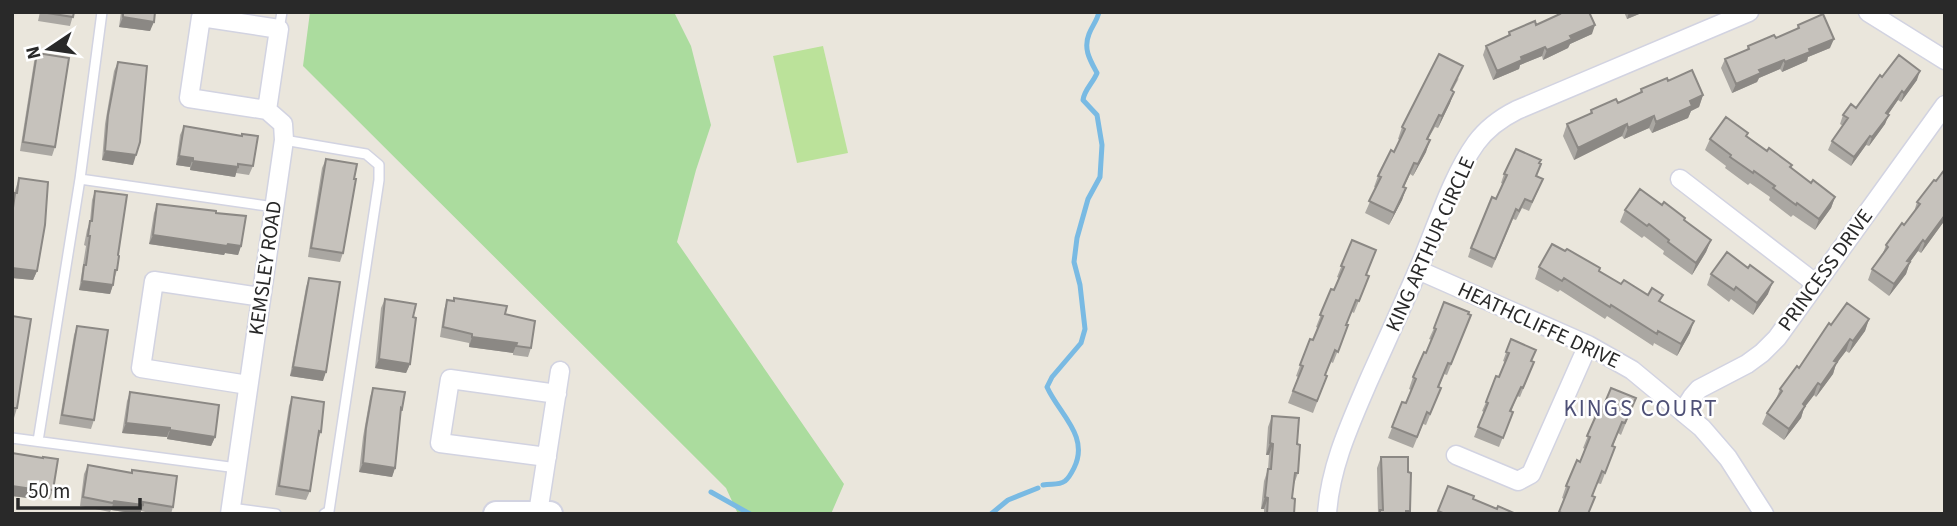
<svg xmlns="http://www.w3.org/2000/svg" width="1957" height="526" font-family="'Source Sans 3',sans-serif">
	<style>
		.green { fill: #abdc9e }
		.pitch { fill: #bbe29a }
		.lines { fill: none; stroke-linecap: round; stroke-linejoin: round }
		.stream { stroke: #79bae3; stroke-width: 5 }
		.lane-casing { stroke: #d2d3e1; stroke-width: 12 }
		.street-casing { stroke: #d2d3e1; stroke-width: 21 }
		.secondary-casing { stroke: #d2d3e1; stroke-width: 28 }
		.lane { stroke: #fff; stroke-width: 9 }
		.street { stroke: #fff; stroke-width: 18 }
		.secondary { stroke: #fff; stroke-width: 24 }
		.wall { fill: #aaa7a2 }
		.shaded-wall { fill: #8b8884 }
		.building { fill: #c6c2bc; stroke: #8b8884; stroke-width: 2 }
		.labels { text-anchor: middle; stroke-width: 5; stroke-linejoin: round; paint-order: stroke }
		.street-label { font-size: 21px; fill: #292929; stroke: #fff }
		.neighbourhood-label { font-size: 23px; letter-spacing: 2px; fill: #4e5076; stroke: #fff }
	</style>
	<rect width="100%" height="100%" fill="#eae6dc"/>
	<!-- green -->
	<path class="green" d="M 310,12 L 674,12 L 691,46 L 711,125 L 696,170 L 677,242 L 844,484 L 831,514 L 738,514 L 726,488 L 303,66 Z"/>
	<!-- pitch -->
	<path class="pitch" d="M 823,46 L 848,153 L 797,163 L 773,56 Z"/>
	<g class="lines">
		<!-- stream -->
		<path class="stream" d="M 1043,485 C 1051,483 1058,486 1065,481 C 1069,478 1072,472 1074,468 C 1090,436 1059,414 1047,387 L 1052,377 L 1081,343 L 1085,329 L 1080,285 L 1074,262 L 1077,238 L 1088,199 L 1100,177 L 1102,145 L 1097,115 L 1083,100 C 1084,90 1093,83 1097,73 C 1090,60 1083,49 1089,34 C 1092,26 1097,21 1099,12
			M 711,492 L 750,514
			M 991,514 L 1008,500 L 1038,488"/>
		<defs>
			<path id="lane" d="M 279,29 L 282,12
				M 284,140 L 366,154 L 379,165 L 379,180 L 329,511 L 324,514
				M 80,179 L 274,207
				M 12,438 L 237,468
				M 38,441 L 80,179 L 102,12
				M 231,508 L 276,514"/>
			<path id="street" d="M 1868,12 L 1945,60
				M 1680,179 L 1815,283
				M 1418,270 L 1588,345 L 1632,370 L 1702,428 L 1728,458 L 1764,514
				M 248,385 L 141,368 L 154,281 L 261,297
				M 1683,411 L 1692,397 L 1699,389 L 1747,364 L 1762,353 L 1777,338 L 1945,105
				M 1456,455 L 1518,481 L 1531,474 L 1588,345
				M 547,457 L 440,443 L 450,379 L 557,394
				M 538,513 L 560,371
				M 230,514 L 284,140 L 283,124 L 267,110 L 279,29 L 201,17 L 189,98 L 267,110
				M 1327,514 C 1330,467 1350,424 1368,382 C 1385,344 1402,307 1418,270 C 1436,229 1451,178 1476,143 C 1487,128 1501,118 1517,110 L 1749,12"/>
			<path id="secondary" d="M 496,514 L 550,514"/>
		</defs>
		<!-- lane casing -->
		<use href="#lane" class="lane-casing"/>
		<!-- street casing -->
		<use href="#street" class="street-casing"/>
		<!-- secondary casing -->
		<use href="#secondary" class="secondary-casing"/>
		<!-- lane -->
		<use href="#lane" class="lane"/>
		<!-- street -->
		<use href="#street" class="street"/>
		<!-- secondary -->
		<use href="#secondary" class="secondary"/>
	</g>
	<!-- wall -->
	<path class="wall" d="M 40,12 L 74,12 L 70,26 L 38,21 Z
		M 121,12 L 155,12 L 150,31 L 119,27 Z
		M 1559,12 L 1592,34 L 1570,44 L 1568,48 L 1543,60 L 1542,56 L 1520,65 L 1519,69 L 1493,80 L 1483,55 L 1486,46 L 1508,36 L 1509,32 L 1536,25 L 1558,16 Z
		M 1624,12 L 1644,12 L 1627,19 Z
		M 1798,25 L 1830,48 L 1808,57 L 1807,61 L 1782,72 L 1780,69 L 1759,78 L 1757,82 L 1732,93 L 1721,68 L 1725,59 L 1747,50 L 1748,46 L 1776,38 L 1797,29 Z
		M 37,53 L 55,147 L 52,156 L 20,151 L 34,62 Z
		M 118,62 L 133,165 L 102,160 L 105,124 L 114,71 Z
		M 1882,77 L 1917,80 L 1901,102 L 1898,100 L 1888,114 L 1885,124 L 1869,146 L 1866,145 L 1851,166 L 1828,150 L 1832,141 L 1843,126 L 1840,124 L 1843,115 L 1856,108 Z
		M 1459,78 L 1452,91 L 1450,103 L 1438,128 L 1435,127 L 1428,139 L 1426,152 L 1413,176 L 1410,174 L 1404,187 L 1406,188 L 1402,200 L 1389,225 L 1365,213 L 1376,188 L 1374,187 L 1378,176 L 1394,152 L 1400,140 L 1398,139 L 1402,127 Z
		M 1668,81 L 1703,95 L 1699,107 L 1691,111 L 1688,118 L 1652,133 L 1649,128 L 1624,139 L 1622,136 L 1574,160 L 1563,136 L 1567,124 L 1590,114 L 1591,110 L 1618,103 L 1640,93 L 1641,89 Z
		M 184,126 L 253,166 L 249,175 L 236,173 L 235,177 L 190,170 L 190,167 L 176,165 L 180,135 Z
		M 1747,136 L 1767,151 L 1792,165 L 1791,168 L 1811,183 L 1835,197 L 1831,208 L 1815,230 L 1793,215 L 1791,217 L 1769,200 L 1770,197 L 1750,183 L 1748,185 L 1725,168 L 1726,166 L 1705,150 L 1710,139 Z
		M 326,159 L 343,253 L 340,262 L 308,257 L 322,168 Z
		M 1945,169 L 1945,220 L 1921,253 L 1918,251 L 1910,262 L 1906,274 L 1889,296 L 1868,280 L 1872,269 L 1882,256 L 1886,245 L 1904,225 L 1914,212 L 1917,202 L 1936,181 Z
		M 1504,174 L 1536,176 L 1543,179 L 1529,211 L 1522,208 L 1516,220 L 1513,219 L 1492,268 L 1468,257 L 1471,248 L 1503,184 L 1501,183 Z
		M 19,178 L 37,271 L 33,280 L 12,278 L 12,200 Z
		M 95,191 L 118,255 L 117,270 L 110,294 L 79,290 L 86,246 L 84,245 L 87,230 L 90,221 L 92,200 Z
		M 157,204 L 216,213 L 241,246 L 238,255 L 225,253 L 224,255 L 149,244 L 154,213 Z
		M 1625,210 L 1684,221 L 1711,240 L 1706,252 L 1692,275 L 1663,254 L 1664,251 L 1644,236 L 1642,238 L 1620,222 Z
		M 1352,240 L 1367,275 L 1369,276 L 1354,313 L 1352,312 L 1346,325 L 1348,325 L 1333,363 L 1331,362 L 1325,375 L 1327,376 L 1313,413 L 1288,403 L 1298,377 L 1296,376 L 1310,339 L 1313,340 L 1318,328 L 1316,327 L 1331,289 L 1334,290 L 1339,278 L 1337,277 Z
		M 1539,267 L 1599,271 L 1621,284 L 1648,295 L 1663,295 L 1660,302 L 1690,333 L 1677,356 L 1654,343 L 1653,346 L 1607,316 L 1605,319 L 1560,290 L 1558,292 L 1535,279 Z
		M 1748,268 L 1768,294 L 1753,315 L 1731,299 L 1729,302 L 1707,285 L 1711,274 Z
		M 309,278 L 323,381 L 290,376 L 306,287 Z
		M 454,298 L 505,314 L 531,348 L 528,357 L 513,355 L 513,353 L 469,347 L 469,343 L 440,337 L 444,310 L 447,300 L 453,301 Z
		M 385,299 L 410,364 L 406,373 L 375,368 L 381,308 Z
		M 1468,314 L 1471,315 L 1447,375 L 1444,374 L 1439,387 L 1436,400 L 1426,425 L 1423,424 L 1413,448 L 1388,438 L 1402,402 L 1406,403 L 1411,390 L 1409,389 L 1413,377 L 1426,353 L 1432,340 L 1429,339 L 1434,328 Z
		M 12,316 L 17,408 L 14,418 L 12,417 Z
		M 1869,319 L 1865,331 L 1849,353 L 1846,351 L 1836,364 L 1833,374 L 1816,397 L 1814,395 L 1804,408 L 1801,418 L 1784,440 L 1762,424 L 1767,413 L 1776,399 L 1780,389 L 1799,368 L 1831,325 Z
		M 77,326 L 94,420 L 91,429 L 59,424 L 74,335 Z
		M 1511,339 L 1532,361 L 1534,362 L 1520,397 L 1517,396 L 1511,412 L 1513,412 L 1499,447 L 1474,437 L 1484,412 L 1482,411 L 1486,402 L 1499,377 L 1505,362 L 1503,361 Z
		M 373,388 L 402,409 L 400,414 L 395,468 L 392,477 L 359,472 L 363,437 L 370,397 Z
		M 130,392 L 215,437 L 211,446 L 167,439 L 167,437 L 122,433 L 127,401 Z
		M 292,397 L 321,432 L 318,440 L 310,491 L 306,500 L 275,495 L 289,406 Z
		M 1636,398 L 1621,435 L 1618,433 L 1613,446 L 1615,447 L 1601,484 L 1597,483 L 1592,496 L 1588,514 L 1558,514 L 1564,499 L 1562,498 L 1566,486 L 1580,462 L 1585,449 L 1583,448 L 1598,411 L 1601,412 Z
		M 1272,416 L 1297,444 L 1298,473 L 1294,484 L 1292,498 L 1294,514 L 1264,514 L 1264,509 L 1261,509 L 1264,481 L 1268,469 L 1269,455 L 1266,455 L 1268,427 Z
		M 12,453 L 53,490 L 50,499 L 37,497 L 36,499 L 12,496 Z
		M 1381,457 L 1408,472 L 1410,511 L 1409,514 L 1378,514 L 1377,468 Z
		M 88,465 L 173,507 L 171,514 L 154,514 L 141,511 L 140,514 L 137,514 L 111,510 L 110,512 L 80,506 L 84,474 Z"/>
	<!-- shaded-wall -->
	<path class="shaded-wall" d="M 1629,12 L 1644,12 L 1627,19 Z
		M 123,17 L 154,22 L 150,31 L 119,27 Z
		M 1595,25 L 1592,34 L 1570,44 L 1568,48 L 1543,60 L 1547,50 L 1570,36 Z
		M 1834,39 L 1830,48 L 1808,57 L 1807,61 L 1782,72 L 1785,62 L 1809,49 Z
		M 1545,47 L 1542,56 L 1520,65 L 1519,69 L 1493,80 L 1497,71 L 1521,57 Z
		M 1784,60 L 1780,69 L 1759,78 L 1757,82 L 1732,93 L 1736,84 L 1759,70 Z
		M 1920,71 L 1917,80 L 1901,102 L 1904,93 Z
		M 1902,91 L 1898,100 L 1883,122 L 1886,113 Z
		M 1454,92 L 1450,103 L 1438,128 L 1442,116 Z
		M 1703,95 L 1699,107 L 1691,111 L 1688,118 L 1652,133 L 1656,122 L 1690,101 Z
		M 1889,115 L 1885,124 L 1869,146 L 1872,137 Z
		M 1654,116 L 1649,128 L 1624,139 L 1628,128 Z
		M 1627,124 L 1622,136 L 1574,160 L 1578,148 Z
		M 1870,136 L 1866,145 L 1851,166 L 1854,157 Z
		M 1430,140 L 1426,152 L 1413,176 L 1418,164 Z
		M 105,151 L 136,155 L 133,165 L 102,160 Z
		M 179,156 L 193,158 L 190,167 L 176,165 Z
		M 193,161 L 238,167 L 235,177 L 190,170 Z
		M 1406,188 L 1402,200 L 1389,225 L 1394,213 Z
		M 1835,197 L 1831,208 L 1815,230 L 1819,219 Z
		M 1945,215 L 1945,220 L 1921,253 L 1925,242 Z
		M 153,235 L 241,246 L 238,255 L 225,253 L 224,255 L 149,244 Z
		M 1711,240 L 1706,252 L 1692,275 L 1696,263 Z
		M 1923,240 L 1918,251 L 1910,262 L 1906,274 L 1889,296 L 1894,284 L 1907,261 Z
		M 12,268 L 37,271 L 33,280 L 12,278 Z
		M 82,281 L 113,285 L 110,294 L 79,290 Z
		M 1773,282 L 1768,294 L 1753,315 L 1757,303 Z
		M 1869,319 L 1865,331 L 1849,353 L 1853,341 Z
		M 1694,321 L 1690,333 L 1677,356 L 1681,344 Z
		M 472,337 L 517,343 L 513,353 L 469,347 Z
		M 1850,339 L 1846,351 L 1836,364 L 1833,374 L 1816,397 L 1821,385 L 1834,361 Z
		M 379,359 L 410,364 L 406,373 L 375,368 Z
		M 293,367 L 326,372 L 323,381 L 290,376 Z
		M 1818,383 L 1814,395 L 1804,408 L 1801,418 L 1784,440 L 1789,429 L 1803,404 Z
		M 126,423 L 170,428 L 167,437 L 122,433 Z
		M 170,430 L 215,437 L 211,446 L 167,439 Z
		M 1270,443 L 1273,444 L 1269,455 L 1266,455 Z
		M 363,463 L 395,468 L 392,477 L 359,472 Z
		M 12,486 L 39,490 L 36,499 L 12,496 Z
		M 1265,497 L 1268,498 L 1264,509 L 1261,509 Z
		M 114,501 L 143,505 L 140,514 L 111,510 Z"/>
	<!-- building -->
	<path class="building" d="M 41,12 L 74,12 L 73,17 Z
		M 123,12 L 155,12 L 154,22 L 123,17 Z
		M 1559,12 L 1589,12 L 1595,25 L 1570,36 L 1572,39 L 1547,50 L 1545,47 L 1521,57 L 1522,60 L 1497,71 L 1486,46 L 1510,35 L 1509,32 L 1535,21 L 1536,25 L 1560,14 Z
		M 1823,14 L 1834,39 L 1809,49 L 1810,52 L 1785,62 L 1784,60 L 1759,70 L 1761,73 L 1736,84 L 1725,59 L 1749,49 L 1748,46 L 1774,35 L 1776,38 L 1799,28 L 1798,25 Z
		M 37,53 L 69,58 L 55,147 L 23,142 Z
		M 1439,54 L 1463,66 L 1451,90 L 1454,92 L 1442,116 L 1439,115 L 1427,139 L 1430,140 L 1418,164 L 1414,163 L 1403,187 L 1406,188 L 1394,213 L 1369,201 L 1381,177 L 1378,176 L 1391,150 L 1394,152 L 1405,129 L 1402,127 Z
		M 1899,55 L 1920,71 L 1904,93 L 1902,91 L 1886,113 L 1889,115 L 1872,137 L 1870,136 L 1854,157 L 1832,141 L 1848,118 L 1843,115 L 1851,104 L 1856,108 L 1880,75 L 1882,77 Z
		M 118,62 L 147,66 L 140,142 L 136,155 L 105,151 L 108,115 Z
		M 1692,70 L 1703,95 L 1690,101 L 1692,106 L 1656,122 L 1654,116 L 1628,128 L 1627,124 L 1578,148 L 1567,124 L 1592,113 L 1591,110 L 1616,99 L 1618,103 L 1642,92 L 1641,89 L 1667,78 L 1668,81 Z
		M 1726,117 L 1748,133 L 1746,136 L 1767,151 L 1769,148 L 1792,165 L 1790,167 L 1811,183 L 1813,180 L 1835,197 L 1819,219 L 1797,203 L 1796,205 L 1773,188 L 1775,186 L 1754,171 L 1753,173 L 1730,157 L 1731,155 L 1710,139 Z
		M 184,126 L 242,136 L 242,134 L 258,136 L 253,166 L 238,164 L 238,167 L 193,161 L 193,158 L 179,156 Z
		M 1516,149 L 1541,160 L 1539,163 L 1541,164 L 1536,176 L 1543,179 L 1532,202 L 1525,199 L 1519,211 L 1516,209 L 1495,259 L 1471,248 L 1492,197 L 1496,199 L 1507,175 L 1504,174 Z
		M 326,159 L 357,164 L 354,179 L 356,179 L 343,253 L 311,248 Z
		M 1945,169 L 1945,215 L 1925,242 L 1923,240 L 1907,261 L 1910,262 L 1894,284 L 1872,269 L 1888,247 L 1886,245 L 1902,223 L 1904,225 L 1920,204 L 1917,202 L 1934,180 L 1936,181 Z
		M 19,178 L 48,182 L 45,225 L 37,271 L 12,268 L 12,215 L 15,193 L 17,193 Z
		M 1640,189 L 1662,205 L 1664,202 L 1685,218 L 1684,220 L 1711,240 L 1696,263 L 1668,242 L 1669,240 L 1649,224 L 1647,226 L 1625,210 Z
		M 95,191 L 127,195 L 118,255 L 119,256 L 117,270 L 115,270 L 113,285 L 82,281 L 84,265 L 86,265 L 90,236 L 88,236 L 90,221 L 92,221 Z
		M 157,204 L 216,211 L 216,213 L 246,216 L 241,246 L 228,244 L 227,246 L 153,235 Z
		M 1352,240 L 1376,250 L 1366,275 L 1369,276 L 1359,301 L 1356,300 L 1346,325 L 1348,325 L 1338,352 L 1335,350 L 1325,375 L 1327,376 L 1317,401 L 1293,391 L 1303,366 L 1300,365 L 1310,339 L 1313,340 L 1323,316 L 1320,315 L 1331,289 L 1334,290 L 1344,267 L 1341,266 Z
		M 1552,244 L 1565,251 L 1567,249 L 1600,268 L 1599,271 L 1621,284 L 1624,280 L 1648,295 L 1652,288 L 1663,295 L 1659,301 L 1694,321 L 1681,344 L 1658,331 L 1657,334 L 1611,305 L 1610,307 L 1564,278 L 1562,281 L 1539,267 Z
		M 1727,252 L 1748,268 L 1750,265 L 1773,282 L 1757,303 L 1736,287 L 1734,290 L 1711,274 Z
		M 309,278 L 340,282 L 326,372 L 293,367 Z
		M 454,298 L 507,306 L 505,314 L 535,321 L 531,348 L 516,346 L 517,343 L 472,337 L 472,334 L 443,327 L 447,300 L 454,301 Z
		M 385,299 L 416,304 L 413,317 L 416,318 L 410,364 L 379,359 Z
		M 1444,302 L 1469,312 L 1468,314 L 1471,315 L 1451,364 L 1448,363 L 1438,387 L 1441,388 L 1430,414 L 1427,412 L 1417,437 L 1392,427 L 1402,402 L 1406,403 L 1416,379 L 1413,377 L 1424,352 L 1426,353 L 1436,329 L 1434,328 Z
		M 1847,303 L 1869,319 L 1853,341 L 1850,339 L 1834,361 L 1837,362 L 1821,385 L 1818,383 L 1803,404 L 1805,406 L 1789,429 L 1767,413 L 1782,391 L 1780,389 L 1797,366 L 1799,368 L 1829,323 L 1831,325 Z
		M 12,316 L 31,319 L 17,408 L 12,408 Z
		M 77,326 L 108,330 L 94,420 L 62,415 Z
		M 1511,339 L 1536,350 L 1531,361 L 1534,362 L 1523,388 L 1521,387 L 1510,411 L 1513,412 L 1503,438 L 1478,427 L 1488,403 L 1486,402 L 1496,376 L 1499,377 L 1509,353 L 1506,352 Z
		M 373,388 L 405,392 L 402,409 L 401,408 L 395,468 L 363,463 L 366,428 Z
		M 1611,388 L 1636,398 L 1625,423 L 1622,422 L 1612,446 L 1615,447 L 1605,473 L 1602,471 L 1592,496 L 1595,497 L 1588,514 L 1564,514 L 1559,512 L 1569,487 L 1566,486 L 1577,460 L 1580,462 L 1590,437 L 1587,436 L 1598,411 L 1601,412 Z
		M 130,392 L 219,405 L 215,437 L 170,430 L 170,428 L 126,423 Z
		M 292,397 L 324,402 L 321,432 L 319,431 L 310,491 L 279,486 Z
		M 1272,416 L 1299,418 L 1297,444 L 1300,445 L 1298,473 L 1295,473 L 1292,498 L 1295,499 L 1294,514 L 1267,514 L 1268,498 L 1265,497 L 1268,469 L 1271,469 L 1273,444 L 1270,443 Z
		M 12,453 L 43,458 L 43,457 L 58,459 L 53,490 L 39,488 L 39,490 L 12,486 Z
		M 1381,457 L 1408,457 L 1408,472 L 1411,473 L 1410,511 L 1406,511 L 1406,514 L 1380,514 L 1380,510 L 1383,510 Z
		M 88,465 L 132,473 L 132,470 L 177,476 L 173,507 L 143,502 L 143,505 L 114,501 L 113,503 L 83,497 Z
		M 1448,486 L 1474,496 L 1473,499 L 1497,509 L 1498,506 L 1516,514 L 1445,514 L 1438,511 Z"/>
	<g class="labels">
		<!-- street labels -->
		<g class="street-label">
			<text transform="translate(1430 244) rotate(-66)" y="7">KING ARTHUR CIRCLE</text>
			<text transform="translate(265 268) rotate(-82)" y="7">KEMSLEY ROAD</text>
			<text transform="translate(1825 270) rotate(-54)" y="7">PRINCESS DRIVE</text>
			<text transform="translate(1539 325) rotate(25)" y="7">HEATHCLIFFE DRIVE</text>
		</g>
		<!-- neighbourhood labels -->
		<g class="neighbourhood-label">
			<text x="1641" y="416">KINGS COURT</text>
		</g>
	</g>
	<!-- border -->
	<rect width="1957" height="526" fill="none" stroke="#292929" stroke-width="28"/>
	<!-- north arrow -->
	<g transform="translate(49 49) rotate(257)" stroke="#ffffff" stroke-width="5" paint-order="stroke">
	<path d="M0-5L12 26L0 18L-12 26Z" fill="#292929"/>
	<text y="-10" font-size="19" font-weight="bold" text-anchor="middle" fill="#292929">N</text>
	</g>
	<!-- scale -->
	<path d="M18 498v10h122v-10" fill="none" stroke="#292929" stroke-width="3.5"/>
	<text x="28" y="498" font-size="21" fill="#292929" stroke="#ffffff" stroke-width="5" paint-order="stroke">50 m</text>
</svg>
